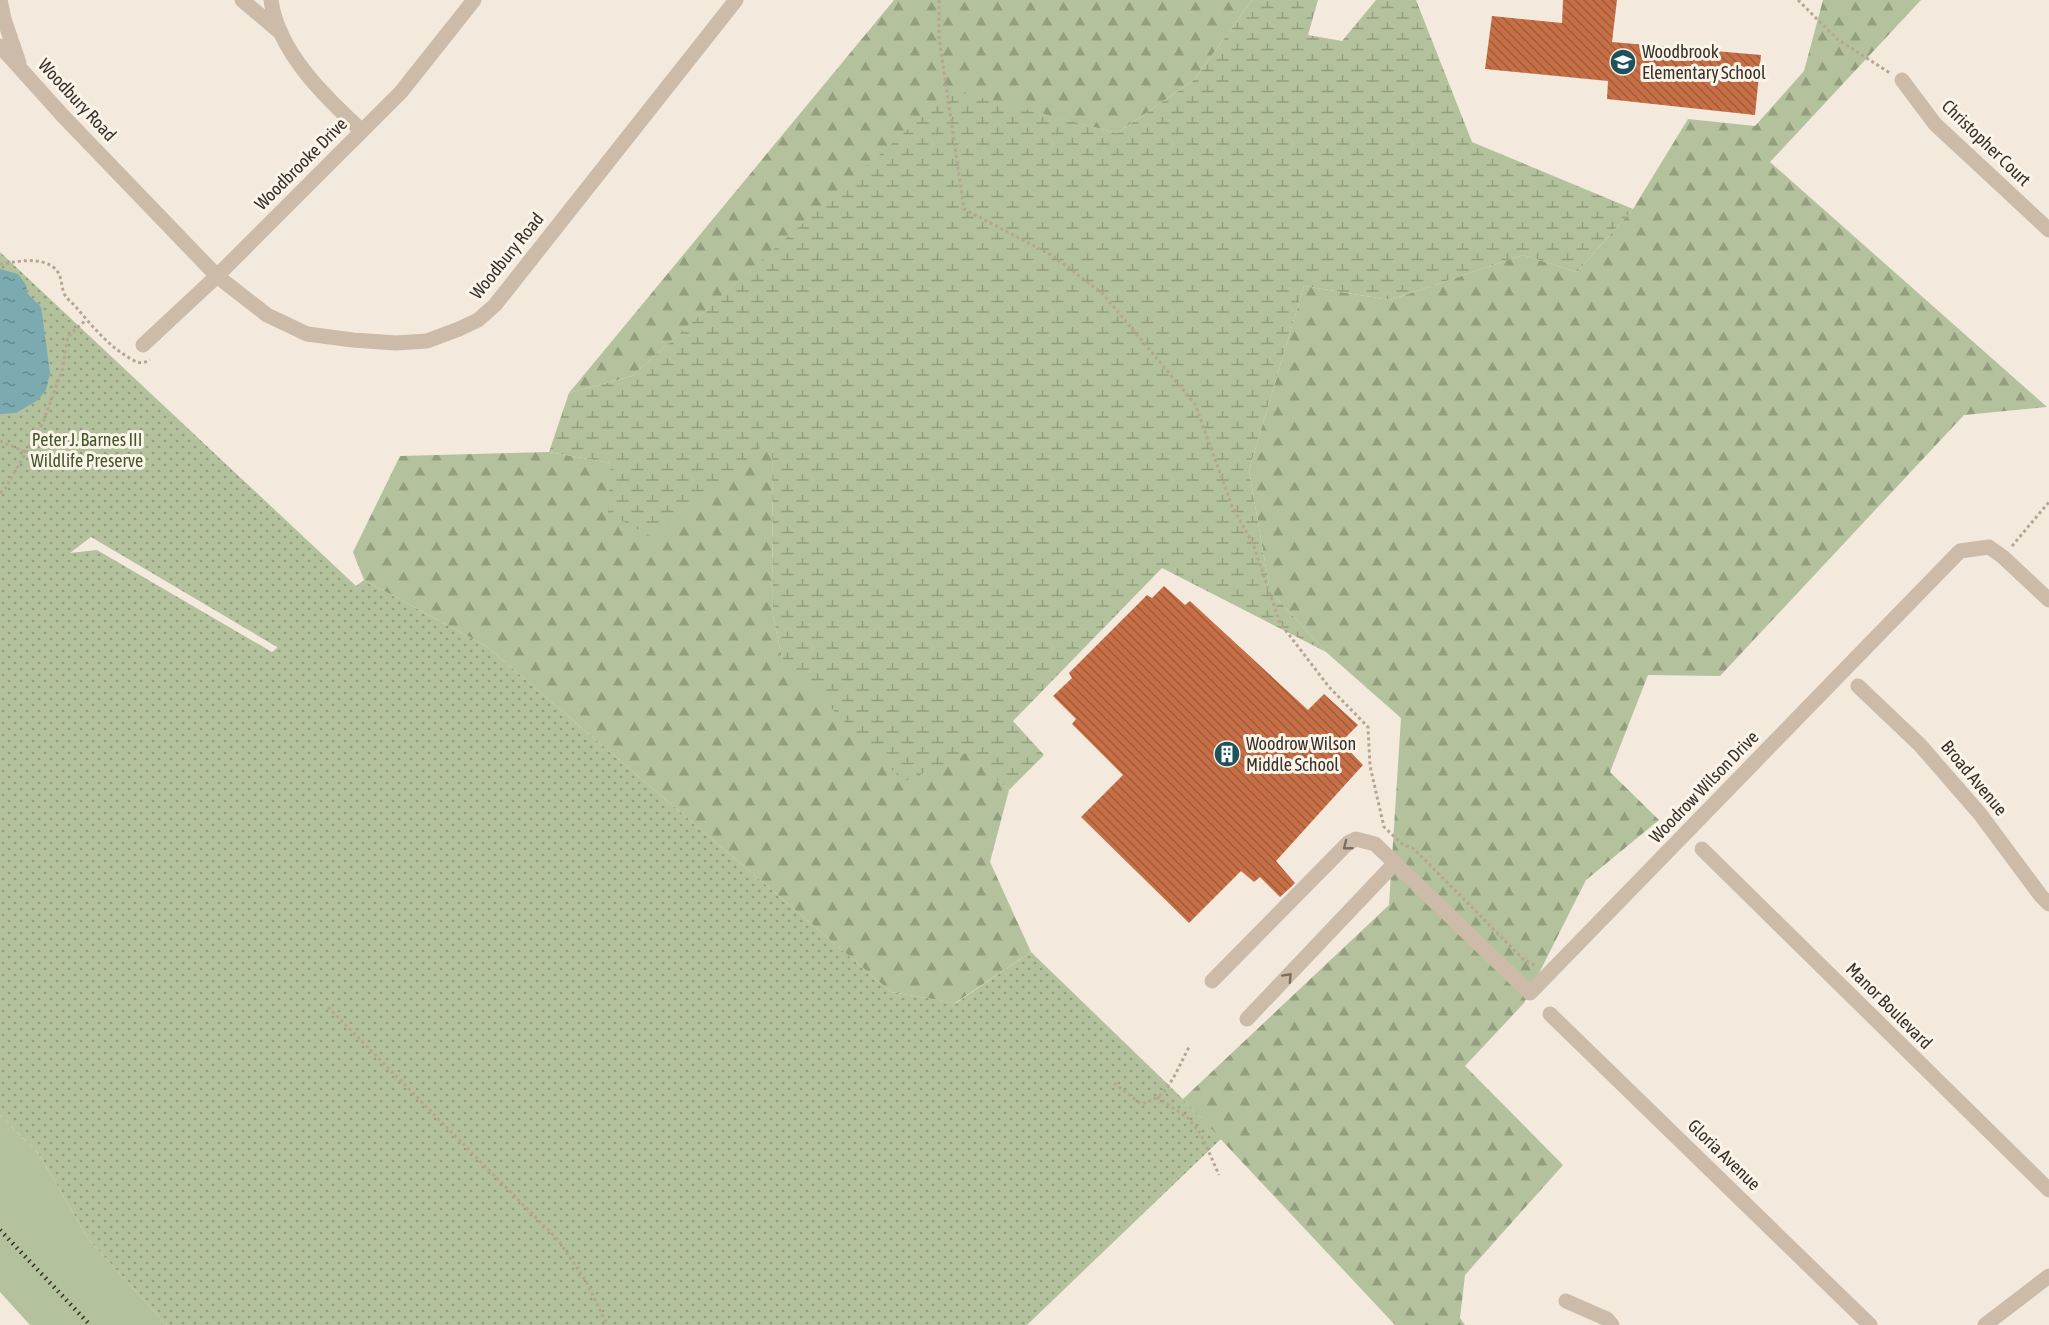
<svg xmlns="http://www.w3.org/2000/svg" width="2049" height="1325" font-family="'Asap Condensed',sans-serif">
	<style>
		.grass { fill: #b3c29c }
		.forest { fill: url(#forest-firs) }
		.wetland { fill: url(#wetland-marsh) }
		.park { fill: url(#park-dots); fill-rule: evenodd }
		.water { fill: url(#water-ripples) }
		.building { fill: url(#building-back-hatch) }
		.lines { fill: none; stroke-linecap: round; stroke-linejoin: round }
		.path { stroke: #b7a593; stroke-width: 3; stroke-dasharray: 3 3; stroke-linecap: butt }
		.minor { stroke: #cbbba8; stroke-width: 15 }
		.rail { stroke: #382f29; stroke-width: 4.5; stroke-dasharray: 1.5 4.5; stroke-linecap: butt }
		.oneway { stroke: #7a6e62 }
		.labels { text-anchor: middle; stroke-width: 6; stroke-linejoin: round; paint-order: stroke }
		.poi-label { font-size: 18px; fill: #382f29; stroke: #faf4e9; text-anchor: start }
		.street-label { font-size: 18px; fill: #382f29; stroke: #faf4e9 }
		.park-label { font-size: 18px; fill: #44572c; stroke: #faf4e9 }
	</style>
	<defs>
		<pattern id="forest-firs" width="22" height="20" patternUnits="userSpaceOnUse" patternTransform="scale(1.5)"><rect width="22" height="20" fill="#b3c29c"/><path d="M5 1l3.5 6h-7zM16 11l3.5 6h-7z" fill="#939e7f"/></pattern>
		<pattern id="wetland-marsh" width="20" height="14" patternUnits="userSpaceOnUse" patternTransform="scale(1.5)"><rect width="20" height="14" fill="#b3c29c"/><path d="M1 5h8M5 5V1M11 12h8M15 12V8" fill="none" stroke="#939e7f"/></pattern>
		<pattern id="park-dots" width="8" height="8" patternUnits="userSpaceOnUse" patternTransform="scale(1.5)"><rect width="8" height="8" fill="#b3c29c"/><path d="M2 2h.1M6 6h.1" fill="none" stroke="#939e7f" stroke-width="1.8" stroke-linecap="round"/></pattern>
		<pattern id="water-ripples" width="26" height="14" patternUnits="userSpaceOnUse" patternTransform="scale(1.5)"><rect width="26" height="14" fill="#7baab0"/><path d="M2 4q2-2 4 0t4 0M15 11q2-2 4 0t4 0" fill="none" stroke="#668b8f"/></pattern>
		<pattern id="building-back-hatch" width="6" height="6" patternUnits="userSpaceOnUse" patternTransform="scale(1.5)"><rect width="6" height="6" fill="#c76f46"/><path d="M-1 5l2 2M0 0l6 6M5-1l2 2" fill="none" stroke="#a35c3a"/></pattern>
	</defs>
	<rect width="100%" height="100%" fill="#f3eadd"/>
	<!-- grass -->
	<path class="grass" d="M 0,1115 L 39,1154 L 89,1240 L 167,1325 L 30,1325 L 0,1292 Z"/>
	<!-- forest -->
	<path class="forest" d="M 894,0 L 1252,0 L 1194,80 L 1117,133 L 952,91 L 632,376 L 569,393 Z
		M 1823,0 L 1921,0 L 1770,162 L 2047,407 L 1964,415 L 1720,676 L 1648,675 L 1610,772 L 1659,820 L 1586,880 L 1524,1003 L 1465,1066 L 1563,1165 L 1465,1275 L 1460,1318 L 1465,1325 L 1395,1325 L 1183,1099 L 1389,905 L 1401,718 L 1326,652 L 1270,591 L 1249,470 L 1304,286 L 1390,300 L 1523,255 L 1577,272 L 1633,209 L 1688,119 L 1755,126 L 1804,71 Z
		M 772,437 L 773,616 L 782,658 L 967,753 L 1009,790 L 990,862 L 1031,952 L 955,1003 L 891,992 L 486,646 L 364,580 L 353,552 L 400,456 L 549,452 L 611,463 Z"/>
	<!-- wetland -->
	<path class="wetland" d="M 1252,0 L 1318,0 L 1308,35 L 1342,41 L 1376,0 L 1416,0 L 1472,142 L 1633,209 L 1577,272 L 1523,255 L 1390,300 L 1304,286 L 1249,470 L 1270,591 L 1326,652 L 1162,568 L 1013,721 L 1044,755 L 1009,790 L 966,753 L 904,782 L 782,658 L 773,616 L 772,438 L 654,538 L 608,513 L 611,463 L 549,452 L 569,393 L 632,376 L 952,90 L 1117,133 L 1194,80 Z"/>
	<!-- park -->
	<path class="park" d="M 0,252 L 356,586 L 364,580 L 486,646 L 891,992 L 956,1003 L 1031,952 L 1183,1099 L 1221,1139 L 1027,1325 L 167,1325 L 89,1240 L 39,1154 L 0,1115 ZM 91,537 L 277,647 L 277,648 L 272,652 L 97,550 L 70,553 Z"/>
	<!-- water -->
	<path class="water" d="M 0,269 L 18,274 L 26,285 L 27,293 L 41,307 L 50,373 L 46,390 L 38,400 L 16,413 L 0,414 Z"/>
	<!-- building -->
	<path class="building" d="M 1563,0 L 1617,0 L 1612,42 L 1761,55 L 1755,115 L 1607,99 L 1608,81 L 1485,69 L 1492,16 L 1562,23 Z
		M 1164,586 L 1185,605 L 1190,601 L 1308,710 L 1324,694 L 1358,725 L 1341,742 L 1363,765 L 1276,861 L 1295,883 L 1291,887 L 1280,897 L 1260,877 L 1254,882 L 1241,871 L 1189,923 L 1081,817 L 1123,775 L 1072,724 L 1076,719 L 1053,696 L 1072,678 L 1069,673 L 1147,595 L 1152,598 Z"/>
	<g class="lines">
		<!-- path -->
		<path class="path" d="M 939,0 L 939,37 L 964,209 L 1053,256 L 1102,293 L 1195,404 L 1232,506 L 1253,544 L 1280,623 L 1329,687 L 1368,727 L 1370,766 L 1384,827 L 1401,843 L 1414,849 L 1525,961 L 1532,963 L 1535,967
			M 1798,0 L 1837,39 L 1890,73
			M 0,264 C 16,262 35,257 50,265 C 63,272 60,283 64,293 C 66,299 72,302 76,307 C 92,326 110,348 133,360 C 139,364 144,363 150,360
			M 0,441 L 26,452
			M 0,493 L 5,489 L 43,422 L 62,371 L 68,336 L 86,320
			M 2012,546 L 2049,502
			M 328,1007 L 558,1240 L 586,1281 L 607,1325
			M 1114,1083 L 1141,1104 C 1147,1102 1153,1100 1159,1096 C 1170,1089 1182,1060 1189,1047
			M 1157,1097 L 1189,1119 L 1201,1134 L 1219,1175"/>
		<!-- minor -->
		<path class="minor" d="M 0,0 L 4,19 L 19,63
			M 242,0 L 281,33
			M 271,0 C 278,52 325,97 362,131
			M 0,46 L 63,116 L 217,276 L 267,315 L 307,334 L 353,340 L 396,343 L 427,341 L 459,329 L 478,320 L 495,305 L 736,0
			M 1902,80 L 1935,124 L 2049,230
			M 143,345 L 217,276 L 401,92 L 474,0
			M 1858,686 L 1920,745 L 1980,814 L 2041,896 L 2049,904
			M 1702,849 L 2049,1190
			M 1212,981 L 1348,843 L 1356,839 L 1375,844 L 1530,993 L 1960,551 L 1989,547 L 2003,557 L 2049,600
			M 1550,1014 L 1870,1325
			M 1247,1019 L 1395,863
			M 1566,1301 L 1607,1319 L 1612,1325
			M 1985,1325 L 2049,1276"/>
		<!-- rail -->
		<path class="rail" d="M 0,1230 L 90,1325"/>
	</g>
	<!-- one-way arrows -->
	<defs><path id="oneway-chevron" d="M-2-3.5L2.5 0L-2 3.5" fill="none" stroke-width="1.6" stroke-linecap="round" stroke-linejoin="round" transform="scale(1.5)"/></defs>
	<g class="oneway">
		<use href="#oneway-chevron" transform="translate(1347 846) rotate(142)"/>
		<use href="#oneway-chevron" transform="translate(1288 977) rotate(-47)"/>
	</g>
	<!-- icons -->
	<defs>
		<symbol id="school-disc" viewBox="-11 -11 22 22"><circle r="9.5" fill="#1d525a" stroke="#faf4e9"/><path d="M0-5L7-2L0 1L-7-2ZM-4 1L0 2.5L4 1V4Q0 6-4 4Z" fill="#fff"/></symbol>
		<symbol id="building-disc" viewBox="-11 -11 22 22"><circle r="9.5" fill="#1d525a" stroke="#faf4e9"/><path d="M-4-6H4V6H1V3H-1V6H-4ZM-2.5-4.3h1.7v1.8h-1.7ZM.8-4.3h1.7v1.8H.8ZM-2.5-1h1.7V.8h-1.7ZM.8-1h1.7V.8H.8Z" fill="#fff"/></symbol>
	</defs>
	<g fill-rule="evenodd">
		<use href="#school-disc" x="1608" y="47" width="30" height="30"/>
		<use href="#building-disc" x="1212" y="739" width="30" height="30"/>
	</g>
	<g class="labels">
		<!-- poi labels -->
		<g class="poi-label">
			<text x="1642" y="58">Woodbrook<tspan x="1642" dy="21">Elementary School</tspan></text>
			<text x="1246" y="750">Woodrow Wilson<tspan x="1246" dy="21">Middle School</tspan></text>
		</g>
		<!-- street labels -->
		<g class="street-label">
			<text transform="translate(77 100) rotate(47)" y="6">Woodbury Road</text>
			<text transform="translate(1986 143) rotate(44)" y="6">Christopher Court</text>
			<text transform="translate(301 164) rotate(-45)" y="6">Woodbrooke Drive</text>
			<text transform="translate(507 256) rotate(-51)" y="6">Woodbury Road</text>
			<text transform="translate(1974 778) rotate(50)" y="6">Broad Avenue</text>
			<text transform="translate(1704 787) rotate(-46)" y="6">Woodrow Wilson Drive</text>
			<text transform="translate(1889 1006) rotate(45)" y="6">Manor Boulevard</text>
			<text transform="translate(1724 1155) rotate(44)" y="6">Gloria Avenue</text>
		</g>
		<!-- park labels -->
		<g class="park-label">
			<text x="87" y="446">Peter J. Barnes III<tspan x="87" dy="21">Wildlife Preserve</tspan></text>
		</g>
	</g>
</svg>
